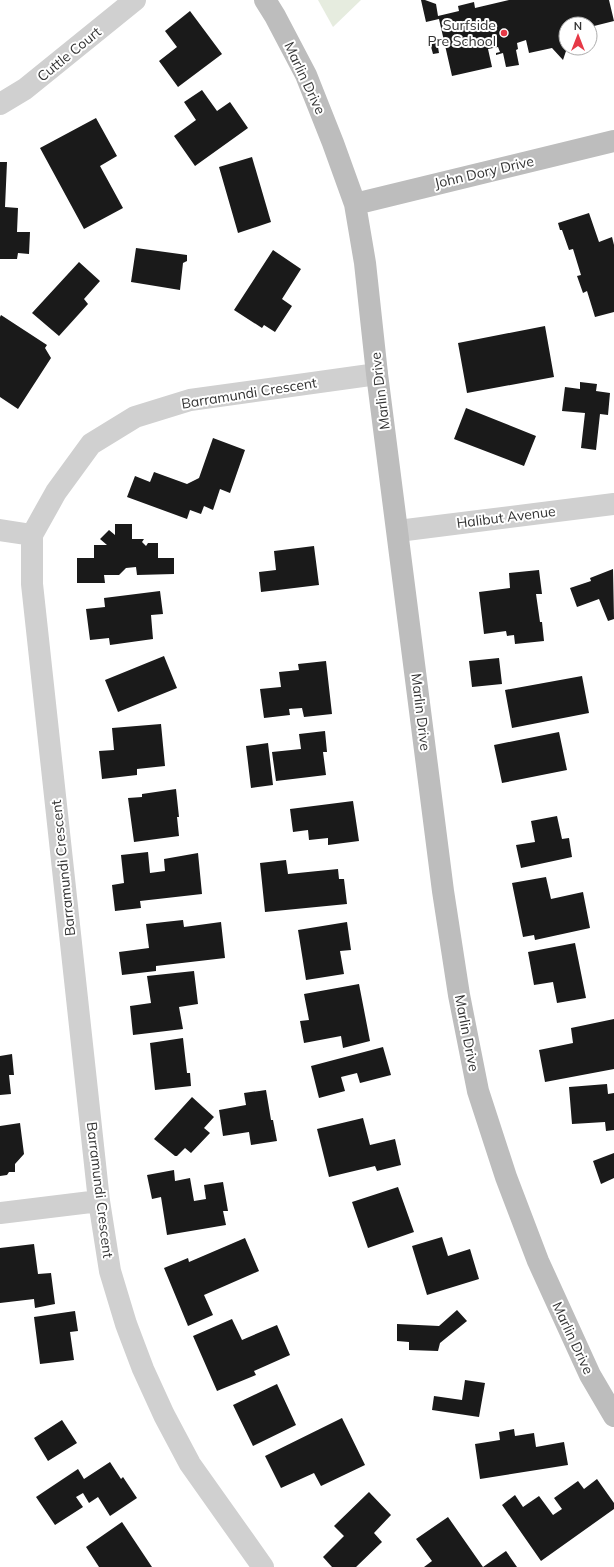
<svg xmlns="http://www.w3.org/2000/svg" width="614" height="1567" font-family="Mulish,sans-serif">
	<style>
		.green { fill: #e6ecdf }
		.building { fill: #1a1a1a }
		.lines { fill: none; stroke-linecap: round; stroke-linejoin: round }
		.street { stroke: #d0d0d0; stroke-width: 22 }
		.secondary { stroke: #bdbdbd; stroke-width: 22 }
		.poi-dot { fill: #e63946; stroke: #fff; stroke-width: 1.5 }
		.labels { text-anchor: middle; stroke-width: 4; stroke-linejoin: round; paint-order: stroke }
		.poi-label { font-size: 14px; fill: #333; stroke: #fff; text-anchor: end }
		.street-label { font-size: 14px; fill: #333; stroke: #fff }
	</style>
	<rect width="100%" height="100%" fill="#fff"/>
	<!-- green -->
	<path class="green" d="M 318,0 L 361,0 L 333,27 Z"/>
	<!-- building -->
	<path class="building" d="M 421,0 L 425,0 L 436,4 L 438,16 L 459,11 L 458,6 L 474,2 L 475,8 L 509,0 L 609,0 L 614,21 L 590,27 L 590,24 L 566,24 L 567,48 L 563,60 L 552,48 L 529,53 L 526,40 L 517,43 L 518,49 L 516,50 L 519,65 L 506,67 L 503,53 L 496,55 L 496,53 L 500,52 L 498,47 L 488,49 L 492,67 L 452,76 L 439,19 L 426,22 Z
		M 190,11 L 222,54 L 178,87 L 159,61 L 177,47 L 165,31 Z
		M 437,41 L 439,53 L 433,54 L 430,43 Z
		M 202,90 L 217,111 L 230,102 L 248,128 L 195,166 L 174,136 L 196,120 L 184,102 Z
		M 96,118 L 117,156 L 100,166 L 123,208 L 84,229 L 40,148 Z
		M 252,157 L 271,222 L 238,233 L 219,167 Z
		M 0,162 L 7,162 L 5,207 L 18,208 L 17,232 L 30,232 L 29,254 L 18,253 L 17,259 L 0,259 Z
		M 589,213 L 599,242 L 612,237 L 614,245 L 614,312 L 595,317 L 587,291 L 583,293 L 577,276 L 581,275 L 573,249 L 569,250 L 562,230 L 560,230 L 558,223 Z
		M 136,248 L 187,255 L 187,261 L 183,263 L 180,290 L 131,282 Z
		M 273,250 L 301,269 L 282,299 L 292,306 L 275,332 L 264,325 L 262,328 L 234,310 Z
		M 79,262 L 100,281 L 84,299 L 88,304 L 59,336 L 32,313 Z
		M 1,315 L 47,345 L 45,348 L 51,358 L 18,409 L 0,397 L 0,317 Z
		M 545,326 L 554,377 L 467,393 L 458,343 Z
		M 580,382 L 597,384 L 596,391 L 610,393 L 608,415 L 600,414 L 596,450 L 581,448 L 585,413 L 562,411 L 565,387 L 580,389 Z
		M 466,408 L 536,436 L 524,466 L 454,439 Z
		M 213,438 L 245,450 L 230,493 L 220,489 L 213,510 L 204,506 L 201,514 L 190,510 L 187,519 L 127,497 L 135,476 L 150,482 L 154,472 L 187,484 L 199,478 Z
		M 115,524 L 132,524 L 132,539 L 144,539 L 142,542 L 146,546 L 148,543 L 158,543 L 158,558 L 174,558 L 174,574 L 137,575 L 136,567 L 126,568 L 119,575 L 104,575 L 105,583 L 77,583 L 77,558 L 94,558 L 94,545 L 107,545 L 100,539 L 109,530 L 115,535 Z
		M 314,546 L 319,585 L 261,592 L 259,572 L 276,570 L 274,551 Z
		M 613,569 L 614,619 L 608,621 L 599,599 L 577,607 L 570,588 L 591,581 L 590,578 Z
		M 539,570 L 542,594 L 536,594 L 540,622 L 542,622 L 544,641 L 515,644 L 514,635 L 507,636 L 506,631 L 484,634 L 479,592 L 510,588 L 509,573 Z
		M 160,591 L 163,614 L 151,615 L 153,639 L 110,645 L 109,638 L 90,640 L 86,609 L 105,607 L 104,598 Z
		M 164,656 L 177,688 L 118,712 L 105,680 Z
		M 499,658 L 502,684 L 472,687 L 469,661 Z
		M 326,661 L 332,714 L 304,717 L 302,708 L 289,709 L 290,715 L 264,718 L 260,689 L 281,687 L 279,672 L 299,670 L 298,664 Z
		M 582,676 L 589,713 L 512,728 L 505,690 Z
		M 161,724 L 165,766 L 137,769 L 137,775 L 102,779 L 99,751 L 114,750 L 112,728 Z
		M 325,731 L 327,752 L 323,752 L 326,775 L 276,781 L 272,752 L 301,749 L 299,734 Z
		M 559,732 L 567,770 L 502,783 L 494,745 Z
		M 268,743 L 273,785 L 251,788 L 246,746 Z
		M 176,789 L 179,817 L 177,817 L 179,836 L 134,842 L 128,798 L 142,797 L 142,794 Z
		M 353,801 L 359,841 L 328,845 L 328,838 L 309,840 L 308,830 L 293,832 L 290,809 Z
		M 557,816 L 562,839 L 569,838 L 572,857 L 521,868 L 516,845 L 535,842 L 531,821 Z
		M 148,852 L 150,873 L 165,871 L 164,859 L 198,853 L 202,894 L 140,901 L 141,908 L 115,911 L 112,885 L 124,883 L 121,855 Z
		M 286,860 L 288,874 L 338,869 L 339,879 L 344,879 L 347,904 L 265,912 L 260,863 Z
		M 546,877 L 551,899 L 583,892 L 590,928 L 535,940 L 534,935 L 523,937 L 512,883 Z
		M 183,920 L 184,927 L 221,922 L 225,958 L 156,966 L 156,971 L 122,975 L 119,952 L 149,948 L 146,924 Z
		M 347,922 L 351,950 L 340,951 L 344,974 L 306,980 L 298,930 Z
		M 575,943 L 586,998 L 557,1003 L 553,982 L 534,985 L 528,952 Z
		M 194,971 L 198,1004 L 179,1007 L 183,1029 L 133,1035 L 130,1006 L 151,1003 L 147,976 Z
		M 359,984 L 370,1041 L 343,1048 L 341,1036 L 304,1043 L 300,1021 L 309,1020 L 304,994 Z
		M 614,1019 L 614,1069 L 545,1082 L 539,1050 L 573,1043 L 571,1028 Z
		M 183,1038 L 187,1073 L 190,1073 L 191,1086 L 155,1090 L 150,1043 Z
		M 383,1047 L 391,1075 L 360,1083 L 357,1073 L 341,1077 L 345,1091 L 319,1098 L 311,1066 Z
		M 12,1054 L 14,1075 L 9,1075 L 11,1094 L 0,1095 L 0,1056 Z
		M 607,1084 L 608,1094 L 614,1093 L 614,1130 L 606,1131 L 605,1122 L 572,1124 L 569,1087 Z
		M 266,1090 L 271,1120 L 273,1120 L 277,1141 L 251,1145 L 249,1132 L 223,1136 L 219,1110 L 246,1105 L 244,1093 Z
		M 192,1097 L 214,1117 L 204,1128 L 210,1133 L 191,1153 L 185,1148 L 177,1156 L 175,1156 L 154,1139 Z
		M 363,1118 L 370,1145 L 395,1139 L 401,1165 L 377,1171 L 375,1166 L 329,1177 L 317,1129 Z
		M 20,1123 L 24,1154 L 15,1164 L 15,1172 L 9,1172 L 7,1175 L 0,1176 L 0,1126 Z
		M 614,1153 L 614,1178 L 601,1184 L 593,1161 Z
		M 174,1170 L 175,1181 L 190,1178 L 194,1201 L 206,1199 L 204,1185 L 223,1182 L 228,1211 L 223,1211 L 226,1225 L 167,1235 L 161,1197 L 152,1199 L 147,1175 Z
		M 398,1187 L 414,1232 L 368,1248 L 352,1202 Z
		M 442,1237 L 448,1256 L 470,1249 L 479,1279 L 427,1295 L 412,1246 Z
		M 245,1238 L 259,1271 L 204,1295 L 213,1315 L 188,1326 L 164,1268 L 188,1258 L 189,1262 Z
		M 34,1244 L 38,1274 L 51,1273 L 55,1304 L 35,1308 L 34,1299 L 0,1303 L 0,1248 Z
		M 457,1310 L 467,1321 L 440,1343 L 438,1351 L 409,1350 L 409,1342 L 397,1341 L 397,1324 L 439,1326 Z
		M 75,1311 L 78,1331 L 70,1332 L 74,1360 L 40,1364 L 34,1317 Z
		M 232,1319 L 242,1340 L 277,1325 L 290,1355 L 254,1371 L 256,1375 L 217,1391 L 193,1336 Z
		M 465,1380 L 485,1383 L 479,1417 L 432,1410 L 434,1396 L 462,1400 Z
		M 277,1384 L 296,1425 L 253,1446 L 233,1405 Z
		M 342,1418 L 365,1465 L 321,1486 L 314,1473 L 281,1488 L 265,1456 Z
		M 62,1420 L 77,1443 L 48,1461 L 34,1438 Z
		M 514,1429 L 515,1436 L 534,1433 L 536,1447 L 564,1442 L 568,1465 L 480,1479 L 475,1444 L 500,1440 L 499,1432 Z
		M 110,1462 L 121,1479 L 123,1477 L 137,1498 L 110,1516 L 98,1497 L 89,1503 L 83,1493 L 76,1497 L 83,1507 L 55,1525 L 36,1497 L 78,1469 L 84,1479 Z
		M 597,1479 L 614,1503 L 614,1509 L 541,1561 L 502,1505 L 515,1495 L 523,1507 L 539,1496 L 553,1515 L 562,1509 L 554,1498 L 578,1481 L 584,1489 Z
		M 369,1492 L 391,1515 L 374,1533 L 382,1542 L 356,1567 L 332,1567 L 323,1557 L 344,1536 L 334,1526 Z
		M 448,1517 L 483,1567 L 506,1551 L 517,1567 L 424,1567 L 432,1561 L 416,1539 Z
		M 122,1522 L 152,1567 L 99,1567 L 86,1547 Z"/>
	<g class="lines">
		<!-- street -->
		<path class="street" d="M 0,104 L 25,89 L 135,0
			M 0,530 L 32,535
			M 398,531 L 614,504
			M 0,1213 L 99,1201
			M 263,1567 L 190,1464 L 164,1415 L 143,1369 L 126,1324 L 110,1271 L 99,1201 L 32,584 L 32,535 L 56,492 L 91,444 L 135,417 L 190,400 L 377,374"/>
		<!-- secondary -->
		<path class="secondary" d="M 265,0 L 275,16 L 306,75 L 333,143 L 355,204 L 365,263 L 377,374 L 443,891 L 459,995 L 478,1091 L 506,1177 L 538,1261 L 590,1375 L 614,1416
			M 355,204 L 614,141"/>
	</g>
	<!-- markers -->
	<circle class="poi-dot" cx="504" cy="33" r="4"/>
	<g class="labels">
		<!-- poi labels -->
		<g class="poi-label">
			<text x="496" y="30">Surfside<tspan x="496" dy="16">Pre School</tspan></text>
		</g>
		<!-- street labels -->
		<g class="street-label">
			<text transform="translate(69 54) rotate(-39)" y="5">Cuttle Court</text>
			<text transform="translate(305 78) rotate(65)" y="5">Marlin Drive</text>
			<text transform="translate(484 172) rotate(-13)" y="5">John Dory Drive</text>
			<text transform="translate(380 391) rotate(-97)" y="5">Marlin Drive</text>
			<text transform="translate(249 393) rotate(-9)" y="5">Barramundi Crescent</text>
			<text transform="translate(506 517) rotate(-7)" y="5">Halibut Avenue</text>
			<text transform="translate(421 712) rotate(83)" y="5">Marlin Drive</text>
			<text transform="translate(63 868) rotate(-96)" y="5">Barramundi Crescent</text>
			<text transform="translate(467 1033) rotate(79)" y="5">Marlin Drive</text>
			<text transform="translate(100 1190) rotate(83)" y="5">Barramundi Crescent</text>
			<text transform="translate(573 1338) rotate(65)" y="5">Marlin Drive</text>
		</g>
	</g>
	<!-- north arrow -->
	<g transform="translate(578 36)"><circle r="19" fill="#ffffff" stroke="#adadad"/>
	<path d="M0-3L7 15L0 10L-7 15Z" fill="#e63946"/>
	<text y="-6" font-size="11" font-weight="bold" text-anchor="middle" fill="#333333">N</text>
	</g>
</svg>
